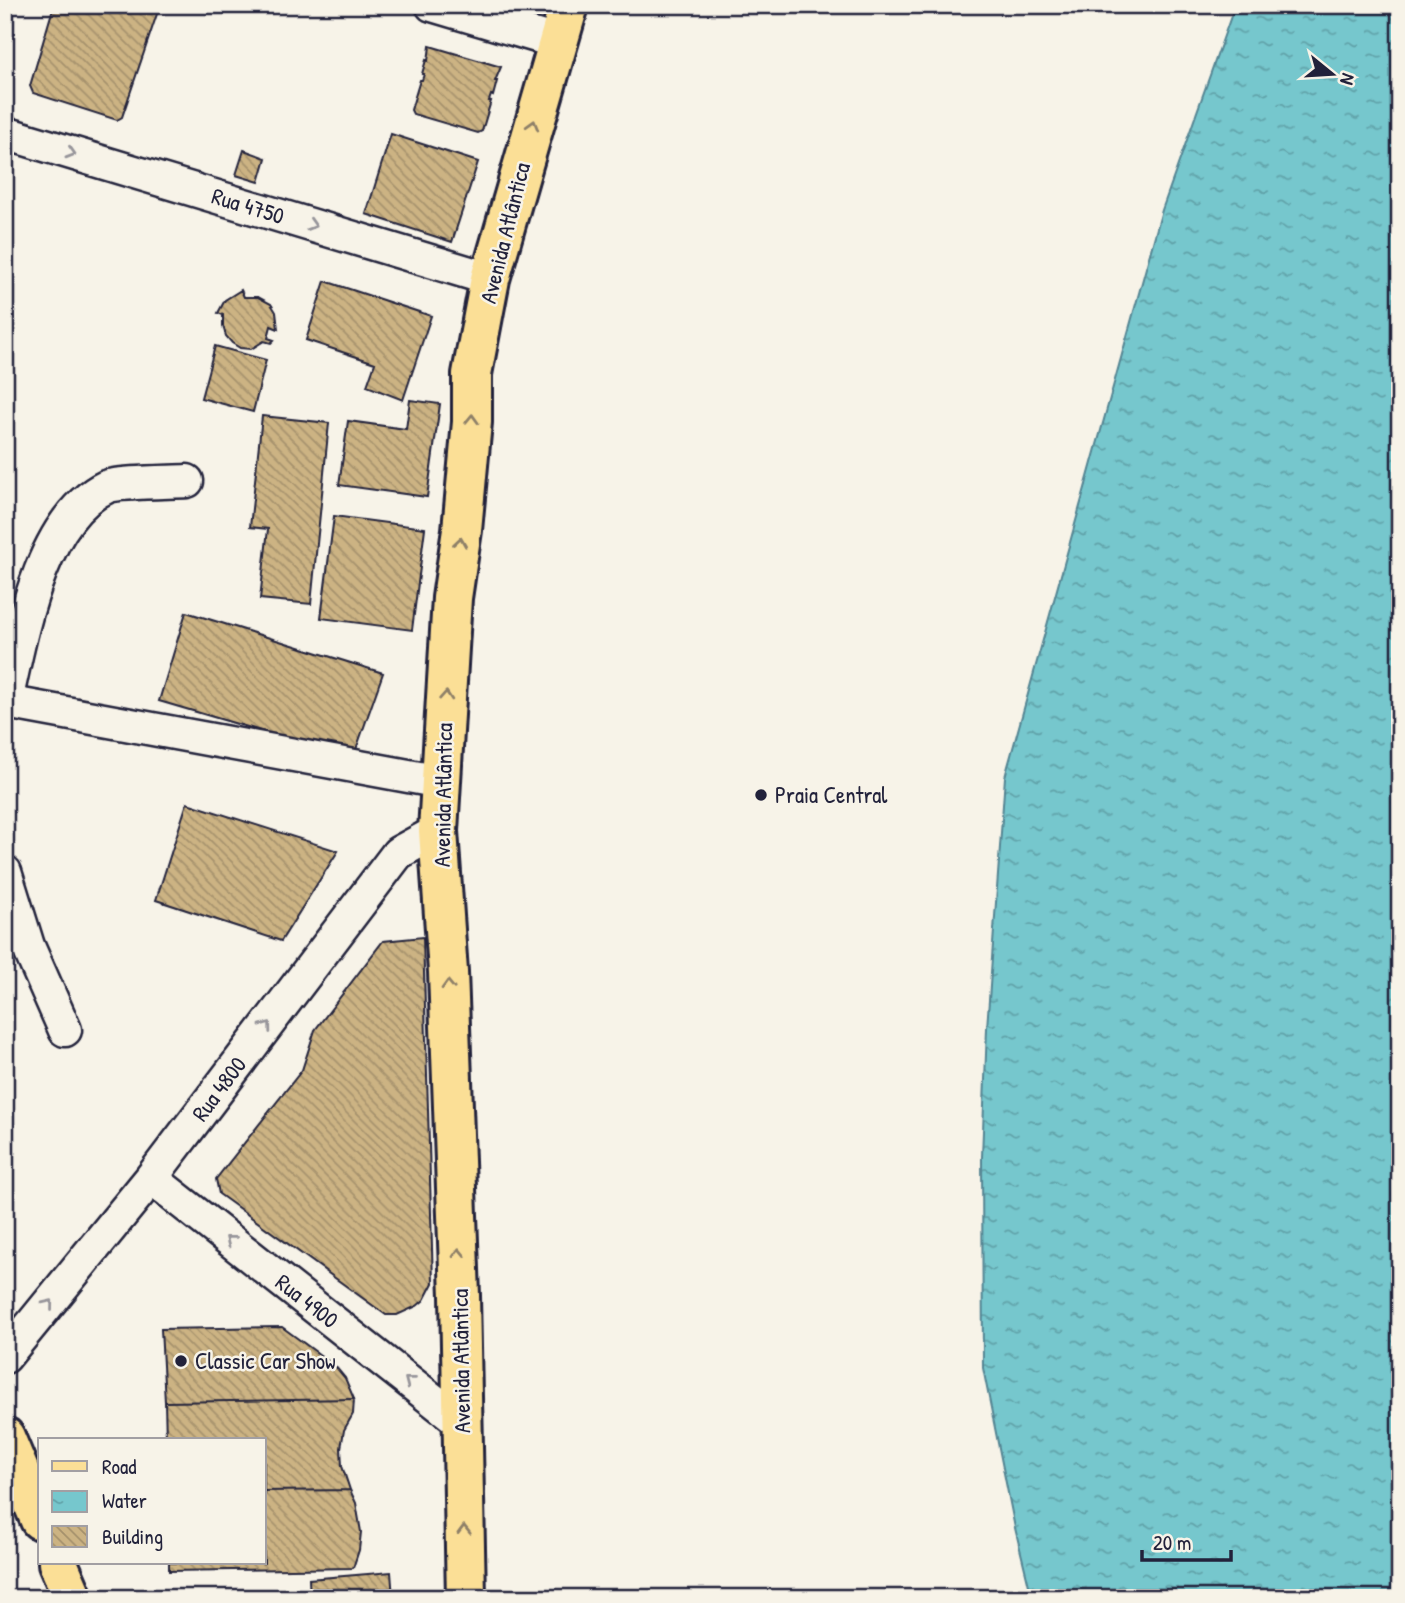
<svg xmlns="http://www.w3.org/2000/svg" width="1405" height="1603" font-family="'Patrick Hand',sans-serif">
	<style>
		.water { fill: url(#water-ripples); stroke: #548593; stroke-width: 2 }
		.building { fill: url(#building-back-hatch); stroke: #22223b; stroke-width: 2 }
		.lines { fill: none; stroke-linecap: round; stroke-linejoin: round }
		.minor-casing { stroke: #22223b; stroke-width: 37 }
		.major-casing { stroke: #22223b; stroke-width: 44 }
		.minor { stroke: #f7f3e8; stroke-width: 32 }
		.major { stroke: #fbdf96; stroke-width: 38 }
		.oneway { stroke: #8e8068 }
		.oneway2 { stroke: #97959a }
		.poi-dot { fill: #22223b; stroke: #f7f3e8; stroke-width: 2.5 }
		.labels { text-anchor: middle; stroke-width: 5; stroke-linejoin: round; paint-order: stroke }
		.street-label { font-size: 23px; fill: #22223b; stroke: #f7f3e8 }
		.poi-label { font-size: 23px; fill: #22223b; stroke: #f7f3e8; text-anchor: start }
	</style>
	<defs>
		<pattern id="water-ripples" width="26" height="14" patternUnits="userSpaceOnUse" patternTransform="scale(1.75)"><rect width="26" height="14" fill="#76c7cd"/><path d="M2 4q2-2 4 0t4 0M15 11q2-2 4 0t4 0" fill="none" stroke="#60a1a8"/></pattern>
		<pattern id="building-back-hatch" width="6" height="6" patternUnits="userSpaceOnUse" patternTransform="scale(1.75)"><rect width="6" height="6" fill="#ccb383"/><path d="M-1 5l2 2M0 0l6 6M5-1l2 2" fill="none" stroke="#a5916c"/></pattern>
	</defs>
	<rect width="100%" height="100%" fill="#f7f3e8"/>
	<filter id="ink" filterUnits="userSpaceOnUse"><feTurbulence type="fractalNoise" baseFrequency=".0143" numOctaves="2"/><feDisplacementMap in="SourceGraphic" scale="14" xChannelSelector="R" yChannelSelector="G"/><feConvolveMatrix kernelMatrix="1 2 1 2 8 2 1 2 1" color-interpolation-filters="sRGB"/></filter>
	<g filter="url(#ink)">
		<!-- water -->
		<path class="water" d="M 1235,5 L 1400,5 L 1400,1598 L 1032,1598 L 1015,1528 L 983,1368 L 982,1157 L 987,1028 L 1005,777 L 1162,210 Z"/>
		<!-- building -->
		<path class="building" d="M 54,5 L 160,5 L 122,117 L 117,120 L 33,93 L 30,86 Z
			M 430,46 L 501,67 L 495,81 L 497,81 L 493,96 L 491,95 L 489,101 L 491,101 L 482,131 L 478,133 L 413,114 L 411,110 L 420,80 L 422,80 L 424,74 L 422,74 L 426,60 L 428,61 Z
			M 391,134 L 478,162 L 452,242 L 366,214 Z
			M 244,150 L 266,158 L 259,182 L 236,175 Z
			M 325,281 L 431,316 L 403,400 L 367,386 L 375,363 L 306,340 Z
			M 241,290 L 244,297 L 258,297 L 271,304 L 276,312 L 278,329 L 271,326 L 268,338 L 274,340 L 271,343 L 264,341 L 251,349 L 240,348 L 232,343 L 226,336 L 223,326 L 223,315 L 218,313 L 225,300 Z
			M 215,346 L 266,360 L 253,412 L 201,398 Z
			M 410,400 L 440,404 L 427,497 L 339,485 L 348,421 L 406,429 Z
			M 262,416 L 329,423 L 311,604 L 260,599 L 268,529 L 250,527 Z
			M 334,516 L 425,528 L 412,630 L 321,618 Z
			M 186,612 L 383,673 L 353,758 L 159,701 Z
			M 187,803 L 338,851 L 281,941 L 156,900 Z
			M 423,937 L 433,1283 L 424,1300 L 417,1306 L 397,1315 L 386,1315 L 219,1194 L 216,1179 L 302,1070 L 315,1030 L 383,941 Z
			M 282,1327 L 335,1366 L 345,1378 L 354,1399 L 165,1402 L 161,1329 Z
			M 354,1399 L 353,1414 L 344,1430 L 341,1448 L 342,1466 L 350,1490 L 264,1491 L 264,1440 L 166,1440 L 165,1402 Z
			M 350,1490 L 356,1503 L 361,1532 L 359,1550 L 353,1568 L 169,1571 L 169,1563 L 264,1563 L 264,1491 Z
			M 391,1572 L 393,1598 L 310,1598 L 309,1579 Z
			M 284,1592 L 284,1598 L 211,1598 Z"/>
		<g class="lines">
			<defs>
				<path id="minor" d="M 432,5 L 557,42
					M 5,133 L 490,279
					M 6,702 L 441,782
					M 5,706 C 20,639 39,519 106,487 C 116,482 172,482 187,481
					M 5,872 L 28,946 L 65,1030
					M 151,1178 L 462,1423
					M 5,1357 L 151,1178 L 398,853 L 438,831"/>
				<path id="major" d="M 5,1437 L 40,1520
					M 58,1563 L 73,1598
					M 466,1598 L 460,1296 L 448,972 L 438,831 L 452,598 L 462,530 L 472,422 L 472,374 L 490,279 L 569,5"/>
			</defs>
			<!-- minor casing -->
			<use href="#minor" class="minor-casing"/>
			<!-- major casing -->
			<use href="#major" class="major-casing"/>
			<!-- minor -->
			<use href="#minor" class="minor"/>
			<!-- major -->
			<use href="#major" class="major"/>
		</g>
		<!-- one-way arrows -->
		<defs><path id="oneway-chevron" d="M-2-3.5L2.5 0L-2 3.5" fill="none" stroke-width="1.6" stroke-linecap="round" stroke-linejoin="round" transform="scale(1.75)"/></defs>
		<g class="oneway">
			<use href="#oneway-chevron" transform="translate(533 125) rotate(-74)"/>
			<use href="#oneway-chevron" transform="translate(472 419) rotate(-88)"/>
			<use href="#oneway-chevron" transform="translate(460 542) rotate(-82)"/>
			<use href="#oneway-chevron" transform="translate(446 696) rotate(-86)"/>
			<use href="#oneway-chevron" transform="translate(448 985) rotate(-92)"/>
			<use href="#oneway-chevron" transform="translate(459 1253) rotate(-92)"/>
			<use href="#oneway-chevron" transform="translate(464 1530) rotate(-91)"/>
		</g>
		<g class="oneway2">
			<use href="#oneway-chevron" transform="translate(71 153) rotate(17)"/>
			<use href="#oneway-chevron" transform="translate(312 225) rotate(17)"/>
			<use href="#oneway-chevron" transform="translate(267 1026) rotate(-53)"/>
			<use href="#oneway-chevron" transform="translate(230 1240) rotate(-142)"/>
			<use href="#oneway-chevron" transform="translate(49 1304) rotate(-51)"/>
			<use href="#oneway-chevron" transform="translate(409 1381) rotate(-142)"/>
		</g>
	</g>
	<!-- markers -->
	<g class="poi-dot">
		<circle cx="761" cy="795" r="7"/>
		<circle cx="181" cy="1361" r="7"/>
	</g>
	<g class="labels">
		<!-- street labels -->
		<g class="street-label">
			<text transform="translate(248 206) rotate(17)" y="8">Rua 4750</text>
			<text transform="translate(505 233) rotate(-76)" y="8">Avenida Atlântica</text>
			<text transform="translate(443 795) rotate(-89)" y="8">Avenida Atlântica</text>
			<text transform="translate(219 1089) rotate(-53)" y="8">Rua 4800</text>
			<text transform="translate(307 1301) rotate(38)" y="8">Rua 4900</text>
			<text transform="translate(461 1361) rotate(-91)" y="8">Avenida Atlântica</text>
		</g>
		<!-- poi labels -->
		<g class="poi-label">
			<text x="775" y="803">Praia Central</text>
			<text x="195" y="1369">Classic Car Show</text>
		</g>
	</g>
	<!-- margin -->
	<rect width="1405" height="1603" fill="none" stroke="#f7f3e8" stroke-width="28"/>
	<rect x="14" y="14" width="1377" height="1575" fill="none" stroke="#22223b" stroke-width="2.5" filter="url(#ink)"/>
	<!-- legend -->
	<rect x="38" y="1438" width="228" height="126" fill="#f7f3e8" stroke="#a29fa3" stroke-width="2"/>
	<rect x="52" y="1461" width="35" height="10" fill="#fbdf96" stroke="#a29fa3" stroke-width="2"/>
	<text x="102" y="1474" font-size="21" fill="#22223b">Road</text>
	<rect x="52" y="1491" width="35" height="21" fill="url(#water-ripples)" stroke="#a29fa3" stroke-width="2"/>
	<text x="102" y="1508" font-size="21" fill="#22223b">Water</text>
	<rect x="52" y="1526" width="35" height="21" fill="url(#building-back-hatch)" stroke="#a29fa3" stroke-width="2"/>
	<text x="102" y="1544" font-size="21" fill="#22223b">Building</text>
	<!-- north arrow -->
	<g transform="translate(1332 74) rotate(108)" stroke="#f7f3e8" stroke-width="5" paint-order="stroke">
	<path d="M0-5L12 26L0 18L-12 26Z" fill="#22223b"/>
	<text y="-10" font-size="19" font-weight="bold" text-anchor="middle" fill="#22223b">N</text>
	</g>
	<!-- scale -->
	<path d="M1142 1550v10h89v-10" fill="none" stroke="#22223b" stroke-width="3.5"/>
	<text x="1153" y="1550" font-size="21" fill="#22223b" stroke="#f7f3e8" stroke-width="5" paint-order="stroke">20 m</text>
</svg>
